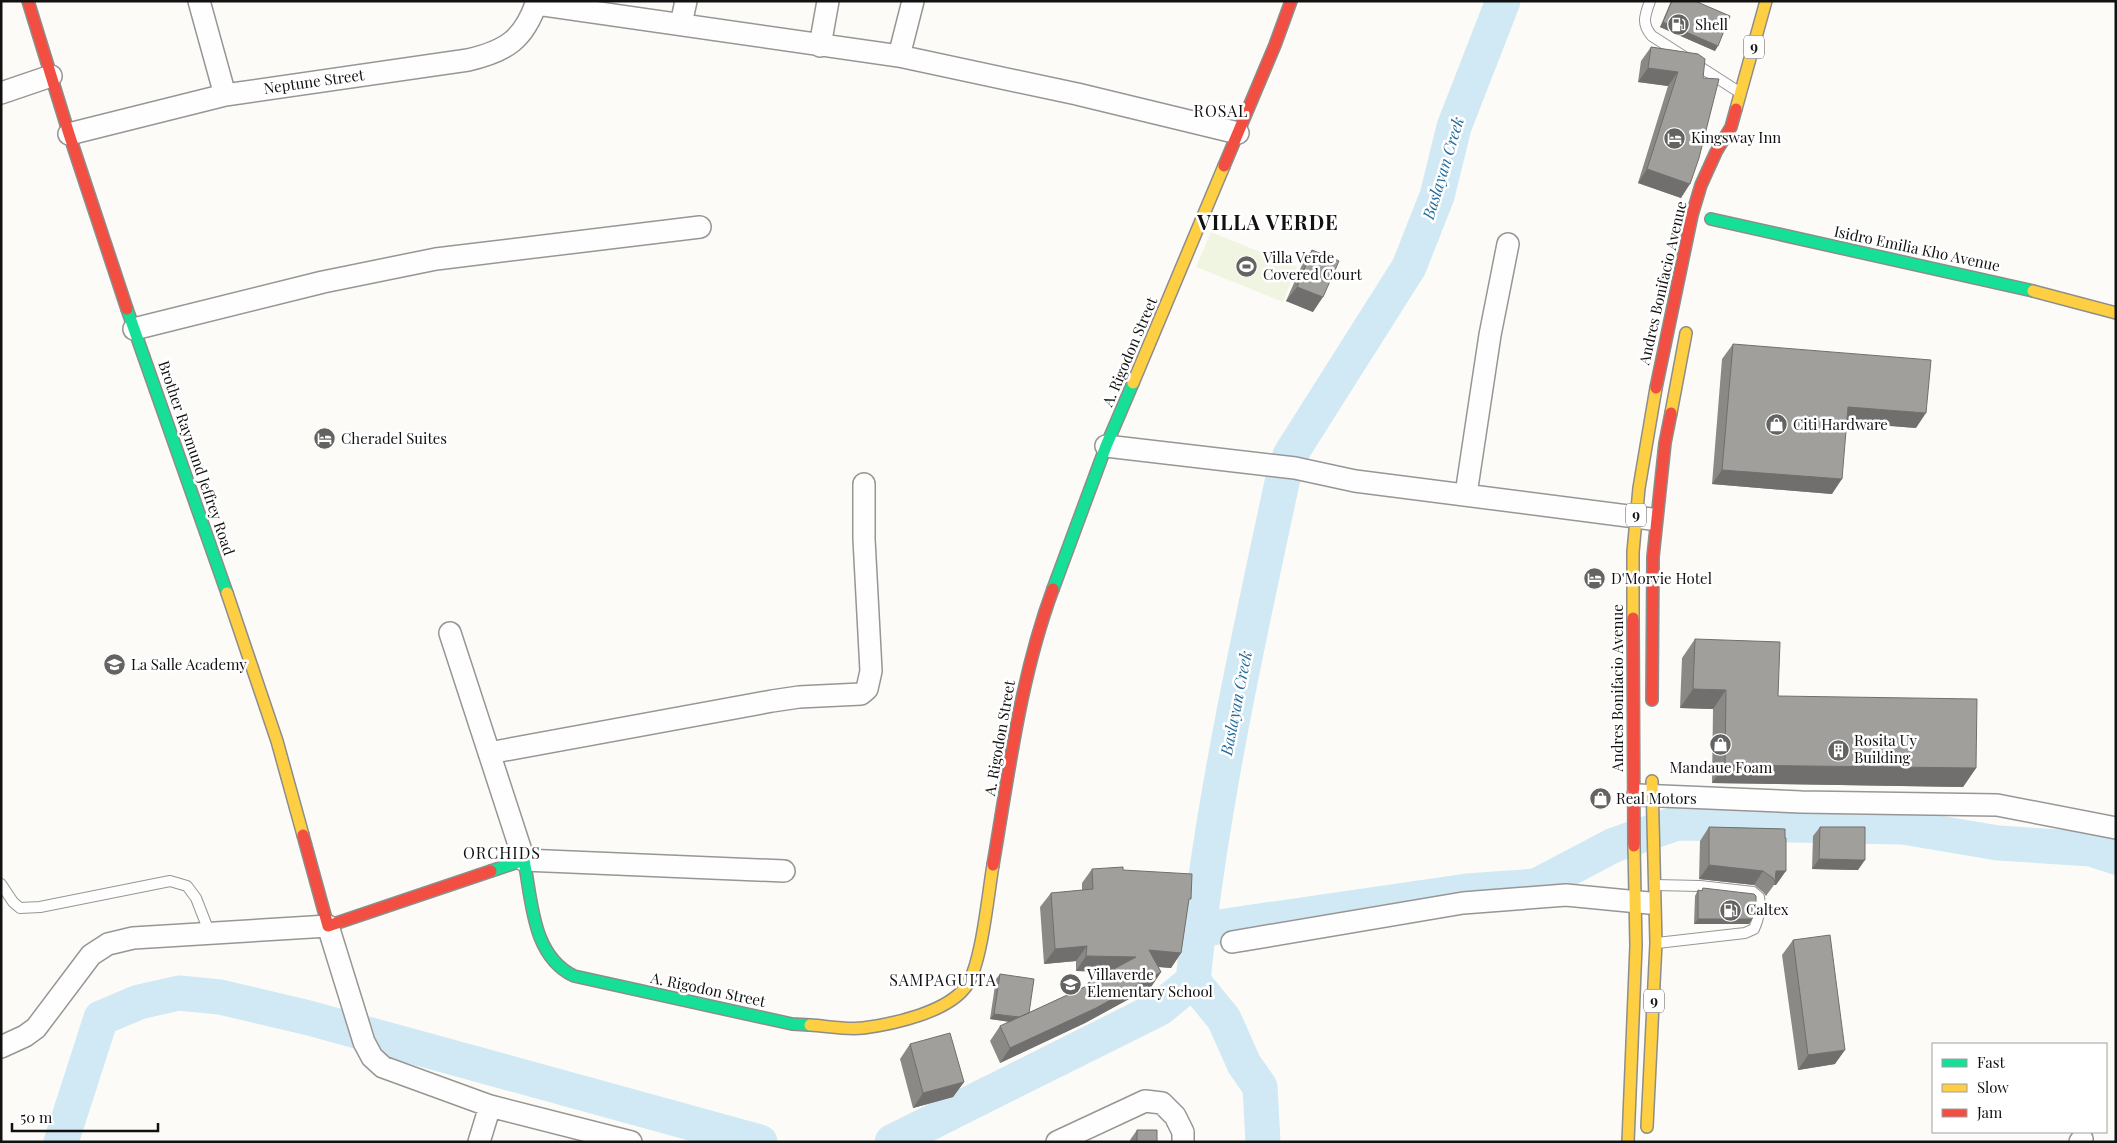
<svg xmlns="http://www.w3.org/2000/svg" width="2117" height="1143" font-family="'Playfair Display',serif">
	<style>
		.pitch { fill: #f0f5e2 }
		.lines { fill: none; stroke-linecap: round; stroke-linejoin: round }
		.river { stroke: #d0e9f4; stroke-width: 35 }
		.lane-casing { stroke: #979695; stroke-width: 12 }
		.street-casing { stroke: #979695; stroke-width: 24 }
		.fast-casing { stroke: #8d8d8b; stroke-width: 14 }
		.slow-casing { stroke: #8d8d8b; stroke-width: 14 }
		.jam-casing { stroke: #8d8d8b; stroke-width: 14 }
		.lane { stroke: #fffefe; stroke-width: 10 }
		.street { stroke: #fffefe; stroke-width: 21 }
		.fast { stroke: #16e098; stroke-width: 11 }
		.slow { stroke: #ffcf43; stroke-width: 11 }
		.jam { stroke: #f24e42; stroke-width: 11 }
		.wall { fill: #8a8986 }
		.shaded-wall { fill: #706f6d }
		.building { fill: #a09f9c; stroke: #706f6d }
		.labels { text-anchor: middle; stroke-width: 5; stroke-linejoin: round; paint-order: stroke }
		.shield { fill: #fff; stroke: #585858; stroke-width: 1 }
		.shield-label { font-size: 14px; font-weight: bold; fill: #111 }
		.poi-label { font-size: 15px; fill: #111; stroke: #fff; text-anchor: start }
		.street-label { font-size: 15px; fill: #111; stroke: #fff }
		.neighbourhood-label { font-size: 16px; letter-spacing: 1px; fill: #111; stroke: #fff }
		.water-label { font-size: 16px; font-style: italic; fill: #206b9c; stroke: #fff }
		.district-label { font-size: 20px; font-weight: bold; letter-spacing: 1px; fill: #111; stroke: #fff }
	</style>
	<rect width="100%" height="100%" fill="#fcfbf7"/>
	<!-- pitch -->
	<path class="pitch" d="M 1211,232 L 1297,267 L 1283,302 L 1196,267 Z"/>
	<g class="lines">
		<!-- river -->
		<path class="river" d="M 1290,455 L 1409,267 L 1437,196 L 1454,127 L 1503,1
			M 1198,930 L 1467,891 L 1536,886 L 1614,845 L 1677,823 L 1903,827 L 1998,843 L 2091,849 L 2116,857
			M 1193,981 L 1224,1019 L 1244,1064 L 1260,1087 L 1263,1142
			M 61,1142 L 101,1018 L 139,1002 L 179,993 L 220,997 L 309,1018 L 760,1142
			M 892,1142 L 1160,1008 L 1193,981 C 1210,811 1247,645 1283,478"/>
		<defs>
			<path id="lane" d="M 1650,1 C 1645,15 1641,24 1652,36 L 1739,92
				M 1,884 L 13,902 L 20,908 L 40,907 L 170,881 L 187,886 L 196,898 L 210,934
				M 1655,885 L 1700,886 L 1753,892 L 1759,897 C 1761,909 1759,918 1754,929 L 1745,933 L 1657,943"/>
			<path id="street" d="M 199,1 L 225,95
				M 537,4 L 899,56 L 1077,94 L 1238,133
				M 681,24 L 686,1
				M 820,46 L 828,1
				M 899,56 L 913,1
				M 1,93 L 51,76
				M 69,134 L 225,95 L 468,60 C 506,51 524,40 537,1
				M 134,329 L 323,282 L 436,259 L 700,227
				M 1106,446 L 1295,468 L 1355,481 L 1651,519
				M 1466,494 L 1490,335 L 1508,244
				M 450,633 L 524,860 L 784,871
				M 489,753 L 772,701 L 799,697 L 861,694 L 867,689 L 871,671 L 864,539 L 864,484
				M 1638,795 L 1801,802 L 1997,805 L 2116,828
				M 1232,942 L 1463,903 L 1566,895 L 1649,903
				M 1,1047 L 25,1036 L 36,1028 L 91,955 L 108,944 L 133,938 L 328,926 L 364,1042 L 372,1057 L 383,1067 L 490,1106 L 479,1142
				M 490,1106 L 631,1142
				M 1057,1142 L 1145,1101 L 1162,1103 L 1175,1116 L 1183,1132 L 1183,1142
				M 2080,1142 L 2082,1139"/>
			<path id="fast" d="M 1711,219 L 2033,291
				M 127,309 L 227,593
				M 1053,589 L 1106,446 L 1133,383
				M 491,871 L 524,860 C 532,901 532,956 574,976 L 792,1024 L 810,1025"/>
			<path id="slow" d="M 1736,109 L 1766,1
				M 2033,291 L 2116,313
				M 1133,383 L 1224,166
				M 1671,413 L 1686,333
				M 227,593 L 277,741 L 303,835
				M 1633,618 L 1633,552 L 1639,488 L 1656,388
				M 810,1025 C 827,1026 846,1030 863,1028 C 894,1024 949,1012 967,985 C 982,962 988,894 993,865
				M 1647,1127 L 1656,943 L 1652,781
				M 1628,1142 L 1636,946 L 1634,846"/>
			<path id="jam" d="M 28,1 L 69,134 L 127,309
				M 1224,166 L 1275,45 L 1291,1
				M 1656,388 L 1692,215 L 1701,185 L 1716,152 L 1731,127 L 1736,109
				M 1633,618 L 1634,846
				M 1652,700 L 1653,557 L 1665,443 L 1671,413
				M 303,835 L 328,926 L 491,871
				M 993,865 C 1009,772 1020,678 1053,589"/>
		</defs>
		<!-- lane casing -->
		<use href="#lane" class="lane-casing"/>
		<!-- street casing -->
		<use href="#street" class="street-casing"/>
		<!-- fast casing -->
		<use href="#fast" class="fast-casing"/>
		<!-- slow casing -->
		<use href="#slow" class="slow-casing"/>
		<!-- jam casing -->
		<use href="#jam" class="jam-casing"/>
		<!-- lane -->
		<use href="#lane" class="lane"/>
		<!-- street -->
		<use href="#street" class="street"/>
		<!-- fast -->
		<use href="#fast" class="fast"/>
		<!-- slow -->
		<use href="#slow" class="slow"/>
		<!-- jam -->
		<use href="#jam" class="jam"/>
	</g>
	<!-- wall -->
	<path class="wall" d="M 1671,1 L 1695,1 L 1715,51 L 1660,27 Z
		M 1651,47 L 1698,54 L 1681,198 L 1638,183 L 1668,86 L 1638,82 L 1641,61 Z
		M 1312,250 L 1313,312 L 1286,301 L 1302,265 Z
		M 1733,344 L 1916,428 L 1847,422 L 1832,494 L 1712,484 L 1722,359 Z
		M 1695,639 L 1778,696 L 1976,768 L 1963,787 L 1712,783 L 1713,709 L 1680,708 L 1682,658 Z
		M 1709,827 L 1785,829 L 1776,885 L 1774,885 L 1766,896 L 1763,892 L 1754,885 L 1699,879 L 1700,841 Z
		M 1820,827 L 1858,870 L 1812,869 L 1813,836 Z
		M 1092,869 L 1123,870 L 1188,903 L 1181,953 L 1171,968 L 1158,967 L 1161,972 L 1151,987 L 1085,1023 L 1000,1063 L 990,1041 L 1000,1026 L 1010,1022 L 990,1019 L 996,979 L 1000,974 L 1029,1013 L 1086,986 L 1088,983 L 1109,972 L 1076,971 L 1076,961 L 1044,964 L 1040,907 L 1051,893 L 1082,890 L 1082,883 Z
		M 1703,888 L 1752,919 L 1749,924 L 1694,924 L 1695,896 L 1698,890 L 1701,891 Z
		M 1793,940 L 1835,1064 L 1798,1070 L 1782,955 Z
		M 910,1044 L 964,1082 L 953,1097 L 913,1108 L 900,1059 Z
		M 1137,1130 L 1157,1142 L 1130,1142 L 1130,1140 Z"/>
	<!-- shaded-wall -->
	<path class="shaded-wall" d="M 1663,22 L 1718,46 L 1715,51 L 1660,27 Z
		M 1648,68 L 1678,72 L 1668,86 L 1638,82 Z
		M 1647,169 L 1690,184 L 1681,198 L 1638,183 Z
		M 1297,287 L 1323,297 L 1313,312 L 1286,301 Z
		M 1848,407 L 1926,413 L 1916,428 L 1838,422 Z
		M 1722,470 L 1842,479 L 1832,494 L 1712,484 Z
		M 1693,689 L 1726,690 L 1713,709 L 1680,708 Z
		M 1725,765 L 1976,768 L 1963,787 L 1712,783 Z
		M 1819,859 L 1865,860 L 1858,870 L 1812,869 Z
		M 1709,865 L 1763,871 L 1754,885 L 1699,879 Z
		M 1776,871 L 1786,871 L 1776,885 L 1774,885 L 1775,882 Z
		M 1698,919 L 1752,919 L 1749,924 L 1694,924 Z
		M 1087,946 L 1076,961 L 1044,964 L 1055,949 Z
		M 1149,950 L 1181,953 L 1171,968 L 1139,965 Z
		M 1086,956 L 1136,957 L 1125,972 L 1076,971 Z
		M 1161,972 L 1151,987 L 1085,1023 L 1000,1063 L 1010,1048 Z
		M 994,1014 L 1028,1019 L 1025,1024 L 990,1019 Z
		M 1845,1050 L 1835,1064 L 1798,1070 L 1808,1055 Z
		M 964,1082 L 953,1097 L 913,1108 L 923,1093 Z"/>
	<!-- building -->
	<path class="building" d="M 1672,1 L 1695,1 L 1730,16 L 1718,46 L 1663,22 Z
		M 1651,47 L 1698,54 L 1705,59 L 1703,78 L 1719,79 L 1699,158 L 1690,184 L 1647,169 L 1678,72 L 1648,68 Z
		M 1312,250 L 1339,261 L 1323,297 L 1297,287 Z
		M 1733,344 L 1931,360 L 1926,413 L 1848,407 L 1842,479 L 1722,470 Z
		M 1695,639 L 1780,642 L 1778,696 L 1977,699 L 1976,768 L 1725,765 L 1726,690 L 1693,689 Z
		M 1709,827 L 1785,829 L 1785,838 L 1786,838 L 1786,871 L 1776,871 L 1775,882 L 1773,878 L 1763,871 L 1709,865 Z
		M 1820,827 L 1865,827 L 1865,860 L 1819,859 Z
		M 1123,867 L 1123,870 L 1192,874 L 1191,899 L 1189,899 L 1181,953 L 1149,950 L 1161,972 L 1096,1008 L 1010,1048 L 1000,1026 L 1089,985 L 1088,983 L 1136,957 L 1086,956 L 1087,946 L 1055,949 L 1051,893 L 1093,889 L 1092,869 Z
		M 1703,888 L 1754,894 L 1756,896 L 1756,904 L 1752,919 L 1698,919 L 1698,890 L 1702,891 Z
		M 1830,935 L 1845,1050 L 1808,1055 L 1793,940 Z
		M 1000,974 L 1034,979 L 1029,1013 L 1019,1017 L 994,1014 Z
		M 950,1033 L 964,1082 L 923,1093 L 910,1044 Z
		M 1137,1130 L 1157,1130 L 1157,1142 L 1137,1142 Z"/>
	<!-- icons -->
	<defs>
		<symbol id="fuel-disc" viewBox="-11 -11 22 22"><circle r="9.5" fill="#636362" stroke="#fff"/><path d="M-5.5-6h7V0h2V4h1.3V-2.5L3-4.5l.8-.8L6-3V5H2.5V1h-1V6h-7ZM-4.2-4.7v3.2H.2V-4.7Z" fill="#fff"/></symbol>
		<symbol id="hotel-disc" viewBox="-11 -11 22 22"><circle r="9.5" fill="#636362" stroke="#fff"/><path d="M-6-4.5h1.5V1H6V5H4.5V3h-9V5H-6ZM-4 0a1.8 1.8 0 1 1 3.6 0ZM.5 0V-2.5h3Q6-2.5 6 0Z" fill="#fff"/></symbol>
		<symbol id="stadium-disc" viewBox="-11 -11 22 22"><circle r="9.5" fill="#636362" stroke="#fff"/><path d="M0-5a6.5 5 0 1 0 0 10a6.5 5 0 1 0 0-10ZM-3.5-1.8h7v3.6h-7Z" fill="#fff"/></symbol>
		<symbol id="shop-disc" viewBox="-11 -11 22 22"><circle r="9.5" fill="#636362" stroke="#fff"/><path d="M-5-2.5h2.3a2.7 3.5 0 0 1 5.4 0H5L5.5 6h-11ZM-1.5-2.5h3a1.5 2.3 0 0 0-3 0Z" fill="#fff"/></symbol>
		<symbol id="school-disc" viewBox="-11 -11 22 22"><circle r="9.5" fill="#636362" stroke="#fff"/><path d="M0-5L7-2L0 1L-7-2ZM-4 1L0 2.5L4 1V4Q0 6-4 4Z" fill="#fff"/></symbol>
		<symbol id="building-disc" viewBox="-11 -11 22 22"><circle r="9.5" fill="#636362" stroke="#fff"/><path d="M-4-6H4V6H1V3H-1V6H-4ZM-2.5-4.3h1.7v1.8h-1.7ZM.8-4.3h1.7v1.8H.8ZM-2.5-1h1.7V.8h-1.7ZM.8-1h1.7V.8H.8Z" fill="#fff"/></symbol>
	</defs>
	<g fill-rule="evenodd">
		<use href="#fuel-disc" x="1666" y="12" width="25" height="25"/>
		<use href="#hotel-disc" x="1662" y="126" width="25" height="25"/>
		<use href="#stadium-disc" x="1234" y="254" width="25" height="25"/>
		<use href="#shop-disc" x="1764" y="412" width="25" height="25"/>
		<use href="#hotel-disc" x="312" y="426" width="25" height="25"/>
		<use href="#hotel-disc" x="1582" y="566" width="25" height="25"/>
		<use href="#school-disc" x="102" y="652" width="25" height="25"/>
		<use href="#shop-disc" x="1708" y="732" width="25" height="25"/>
		<use href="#building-disc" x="1826" y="738" width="25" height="25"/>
		<use href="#shop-disc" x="1588" y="786" width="25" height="25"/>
		<use href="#fuel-disc" x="1718" y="898" width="25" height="25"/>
		<use href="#school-disc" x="1058" y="972" width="25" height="25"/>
	</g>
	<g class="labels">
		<!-- shield labels -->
		<g class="shield">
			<rect x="1744" y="35.5" width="20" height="23" rx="4"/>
			<rect x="1626" y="503.5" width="20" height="23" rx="4"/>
			<rect x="1644" y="989.5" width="20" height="23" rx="4"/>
		</g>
		<g class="shield-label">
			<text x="1754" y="52">9</text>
			<text x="1636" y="520">9</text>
			<text x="1654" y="1006">9</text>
		</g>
		<!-- poi labels -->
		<g class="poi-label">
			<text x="1695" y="30">Shell</text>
			<text x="1691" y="143">Kingsway Inn</text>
			<text x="1263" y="263">Villa Verde<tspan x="1263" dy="17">Covered Court</tspan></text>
			<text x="1793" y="430">Citi Hardware</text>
			<text x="341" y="444">Cheradel Suites</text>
			<text x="1611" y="584">D'Morvie Hotel</text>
			<text x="131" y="670">La Salle Academy</text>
			<text x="1854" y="746">Rosita Uy<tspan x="1854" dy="17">Building</tspan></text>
			<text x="1721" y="773" text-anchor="middle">Mandaue Foam</text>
			<text x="1616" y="804">Real Motors</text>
			<text x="1746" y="915">Caltex</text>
			<text x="1087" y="980">Villaverde<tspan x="1087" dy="17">Elementary School</tspan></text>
		</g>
		<!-- street labels -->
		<g class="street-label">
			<text transform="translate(314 82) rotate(-8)" y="5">Neptune Street</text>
			<text transform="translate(1917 249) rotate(12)" y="5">Isidro Emilia Kho Avenue</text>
			<text transform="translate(1663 283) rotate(-77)" y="5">Andres Bonifacio Avenue</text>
			<text transform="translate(1130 352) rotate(-67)" y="5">A. Rigodon Street</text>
			<text transform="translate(196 458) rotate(71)" y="5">Brother Raymund Jeffrey Road</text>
			<text transform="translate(1618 688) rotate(-90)" y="5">Andres Bonifacio Avenue</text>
			<text transform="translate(1000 738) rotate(-80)" y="5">A. Rigodon Street</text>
			<text transform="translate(708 990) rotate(12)" y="5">A. Rigodon Street</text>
		</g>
		<!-- neighbourhood labels -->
		<g class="neighbourhood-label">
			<text x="1221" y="117">ROSAL</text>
			<text x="502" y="859">ORCHIDS</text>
			<text x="943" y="986">SAMPAGUITA</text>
		</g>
		<!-- water labels -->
		<g class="water-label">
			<text transform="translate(1443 168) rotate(-73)" y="6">Baslayan Creek</text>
			<text transform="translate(1236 703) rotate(-79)" y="6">Baslayan Creek</text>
		</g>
		<!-- district labels -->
		<g class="district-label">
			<text x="1268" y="230">VILLA VERDE</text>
		</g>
	</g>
	<!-- border -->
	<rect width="2117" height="1143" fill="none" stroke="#111111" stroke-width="5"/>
	<!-- legend -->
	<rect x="1932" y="1043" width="175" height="90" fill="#ffffff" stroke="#a0a0a0"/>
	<rect x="1942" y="1059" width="25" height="8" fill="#16e098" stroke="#a0a0a0"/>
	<text x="1977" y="1068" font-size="15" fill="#111111">Fast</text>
	<rect x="1942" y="1084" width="25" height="8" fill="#ffcf43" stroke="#a0a0a0"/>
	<text x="1977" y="1093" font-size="15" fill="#111111">Slow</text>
	<rect x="1942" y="1109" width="25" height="8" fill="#f24e42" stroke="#a0a0a0"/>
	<text x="1977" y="1118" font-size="15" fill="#111111">Jam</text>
	<!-- scale -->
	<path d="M12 1123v8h146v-8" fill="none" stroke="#111111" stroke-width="2.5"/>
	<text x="20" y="1123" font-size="15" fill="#111111" stroke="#ffffff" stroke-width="4" paint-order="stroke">50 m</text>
</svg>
